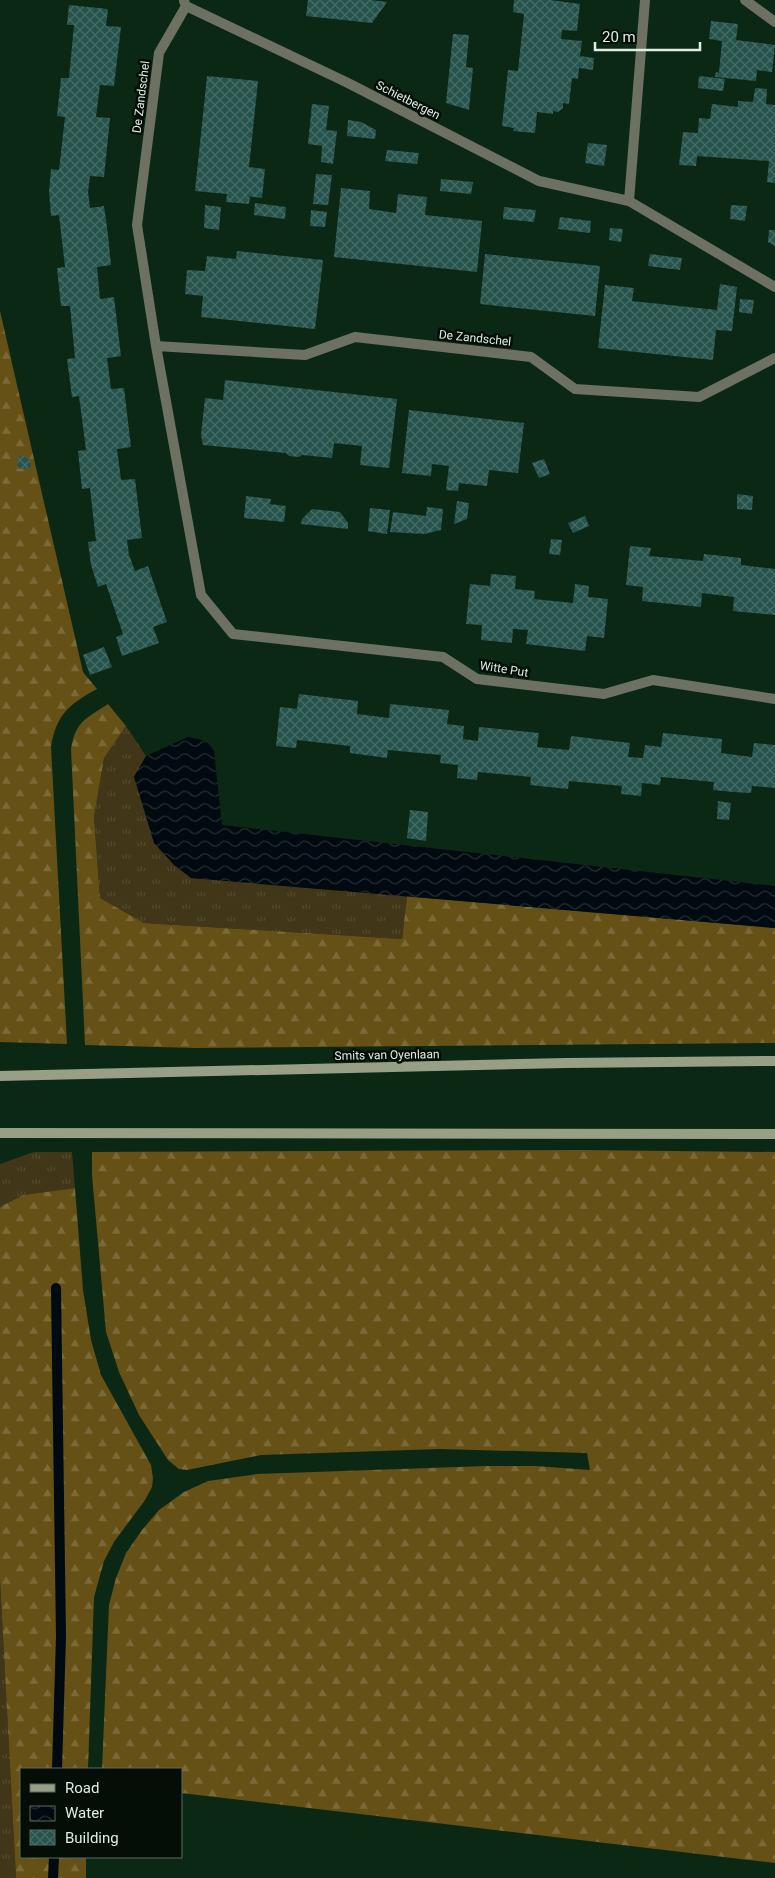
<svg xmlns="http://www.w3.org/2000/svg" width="775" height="1878" font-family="Roboto,sans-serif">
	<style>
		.grass { fill: url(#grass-tufts) }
		.forest { fill: url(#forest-firs) }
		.water { fill: url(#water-waves) }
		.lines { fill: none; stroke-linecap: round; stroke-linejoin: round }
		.stream { stroke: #000a10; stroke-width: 10 }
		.building { fill: url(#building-cross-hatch) }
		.minor { stroke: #6d7162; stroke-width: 10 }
		.secondary { stroke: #989f87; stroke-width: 10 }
		.labels { text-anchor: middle; stroke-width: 5; stroke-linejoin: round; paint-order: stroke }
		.street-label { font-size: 12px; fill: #deeee1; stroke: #040e06 }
	</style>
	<defs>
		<pattern id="grass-tufts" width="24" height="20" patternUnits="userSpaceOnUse" patternTransform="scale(1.25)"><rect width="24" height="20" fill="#413618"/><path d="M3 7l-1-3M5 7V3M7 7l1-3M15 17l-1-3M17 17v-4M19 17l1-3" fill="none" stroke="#534a2e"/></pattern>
		<pattern id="forest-firs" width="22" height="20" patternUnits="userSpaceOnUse" patternTransform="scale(1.25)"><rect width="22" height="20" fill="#655016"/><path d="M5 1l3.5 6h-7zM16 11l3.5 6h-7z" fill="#7b6a38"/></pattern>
		<pattern id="water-waves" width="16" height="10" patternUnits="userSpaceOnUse" patternTransform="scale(1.25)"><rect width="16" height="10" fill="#000a10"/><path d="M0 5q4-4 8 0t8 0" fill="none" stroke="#252e32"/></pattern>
		<pattern id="building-cross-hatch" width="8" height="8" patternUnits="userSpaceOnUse" patternTransform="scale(1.25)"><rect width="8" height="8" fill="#27534d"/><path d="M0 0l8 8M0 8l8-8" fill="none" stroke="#466c66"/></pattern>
	</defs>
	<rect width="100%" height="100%" fill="#0b2815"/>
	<!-- grass -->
	<path class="grass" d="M 126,726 L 146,756 L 134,777 L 191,878 L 407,896 L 402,939 L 144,923 L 100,898 L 94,817 L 104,758 Z
		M 34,1152 L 72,1152 L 75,1188 L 23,1195 L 0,1207 L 0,1164 Z
		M 0,1580 L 16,1878 L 0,1878 Z"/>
	<!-- forest -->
	<path class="forest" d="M 0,311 L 83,672 L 97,689 C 69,704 56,715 51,747 L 67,1044 L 0,1042 Z
		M 108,704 L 126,726 L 104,758 L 94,817 L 100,898 L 144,923 L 402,939 L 407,896 L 775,928 L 775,1043 L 196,1048 L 85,1045 L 71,749 C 76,720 86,719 108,704 Z
		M 583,1150 L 775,1152 L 775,1863 L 181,1793 L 181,1769 L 102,1769 L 109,1605 L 116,1578 L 126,1553 L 142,1530 L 159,1510 L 184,1492 L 208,1481 L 257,1474 L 486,1466 L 535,1466 L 590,1470 L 587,1453 L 440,1449 L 261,1455 L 187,1470 L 179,1469 L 168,1460 L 139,1415 L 119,1372 L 106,1332 L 92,1175 L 92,1152 Z
		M 75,1188 L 83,1290 L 91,1340 L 101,1375 L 151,1465 L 153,1478 L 152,1487 L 145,1500 L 114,1542 L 104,1561 L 94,1597 L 88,1769 L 21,1769 L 21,1857 L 86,1857 L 86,1878 L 16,1878 L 0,1580 L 0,1207 L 23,1195 Z"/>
	<!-- water -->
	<path class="water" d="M 188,737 L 207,741 L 214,751 L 222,825 L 775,886 L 775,928 L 191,878 L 174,865 L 154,843 L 134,777 L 146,756 Z"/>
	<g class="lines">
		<!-- stream -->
		<path class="stream" d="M 56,1288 L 61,1636 L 57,1769
			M 53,1878 L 54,1857"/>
	</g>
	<!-- building -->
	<path class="building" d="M 308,0 L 371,0 L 387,2 L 372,23 L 306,16 Z
		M 514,0 L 551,0 L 580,4 L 577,31 L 562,30 L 561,39 L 582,41 L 580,56 L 594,58 L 593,70 L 579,68 L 578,79 L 572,78 L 569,104 L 563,103 L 563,108 L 558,112 L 553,111 L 553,114 L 537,112 L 535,133 L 513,131 L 514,128 L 502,126 L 508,70 L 518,71 L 524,14 L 513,12 Z
		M 69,5 L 108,9 L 106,26 L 121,27 L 114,86 L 100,85 L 96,117 L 110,118 L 104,177 L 90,176 L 88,192 L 90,208 L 104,206 L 108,235 L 111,265 L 97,267 L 100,299 L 114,297 L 121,356 L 107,358 L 111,389 L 124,388 L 131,447 L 117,449 L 119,464 L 121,480 L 135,479 L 142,538 L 127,540 L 129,555 L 135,571 L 148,566 L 167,622 L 153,627 L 159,643 L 122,656 L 116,637 L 123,634 L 106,584 L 98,587 L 91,565 L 88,542 L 96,541 L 90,488 L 82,489 L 78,451 L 86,450 L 79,396 L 72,397 L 67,359 L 75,358 L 70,306 L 61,306 L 57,268 L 65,267 L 59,215 L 51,216 L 49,192 L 51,169 L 59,170 L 65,117 L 57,116 L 61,78 L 69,78 L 74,25 L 67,25 Z
		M 711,21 L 738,24 L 736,40 L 775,45 L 772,72 L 757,70 L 756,81 L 715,77 L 716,72 L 719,73 L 722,41 L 709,39 Z
		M 453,34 L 469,35 L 466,67 L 473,68 L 469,110 L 446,103 Z
		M 207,76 L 258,81 L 249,167 L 265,169 L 262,198 L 246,196 L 250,197 L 249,204 L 226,202 L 227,194 L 195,191 Z
		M 699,76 L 725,79 L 723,91 L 698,88 Z
		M 755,88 L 767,89 L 766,104 L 775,105 L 775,183 L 767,182 L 769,161 L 697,156 L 696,166 L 679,165 L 683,132 L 698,133 L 699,118 L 710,119 L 712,104 L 738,107 L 738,101 L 753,102 Z
		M 312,104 L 329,106 L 326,130 L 337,131 L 333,164 L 321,162 L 322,146 L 308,144 Z
		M 348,120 L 361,122 L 376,130 L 375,139 L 347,136 Z
		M 588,143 L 607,145 L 604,166 L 585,163 Z
		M 387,150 L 419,153 L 417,164 L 385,161 Z
		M 316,174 L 332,175 L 328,205 L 313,204 Z
		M 441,179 L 473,182 L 471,194 L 440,191 Z
		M 341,188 L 370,191 L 369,209 L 396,213 L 398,194 L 427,197 L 425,215 L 482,221 L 477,272 L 334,257 Z
		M 255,203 L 286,207 L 285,219 L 254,215 Z
		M 205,205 L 221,207 L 219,230 L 204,228 Z
		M 731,205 L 747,206 L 745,221 L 730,219 Z
		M 504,207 L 536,210 L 534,222 L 503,219 Z
		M 311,210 L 327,212 L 325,227 L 310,226 Z
		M 560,217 L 591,221 L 590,233 L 558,229 Z
		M 610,228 L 623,229 L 621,242 L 609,240 Z
		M 769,230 L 775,230 L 775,246 L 768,242 Z
		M 237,251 L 323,260 L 315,329 L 201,317 L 203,296 L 185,294 L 187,270 L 205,271 L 207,256 L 236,259 Z
		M 485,254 L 600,266 L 595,316 L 480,304 Z
		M 650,254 L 682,258 L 680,270 L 648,266 Z
		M 720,284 L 737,287 L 732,331 L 716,330 L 713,360 L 598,348 L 605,285 L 634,288 L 632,301 L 717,310 Z
		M 740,299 L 754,300 L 752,314 L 739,312 Z
		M 225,380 L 397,399 L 389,468 L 360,465 L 362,446 L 334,443 L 332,458 L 302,455 L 299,457 L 289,456 L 286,453 L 203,445 L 201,435 L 205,398 L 223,400 Z
		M 409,410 L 524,423 L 518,473 L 489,470 L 487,486 L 459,483 L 458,491 L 446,490 L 449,466 L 432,464 L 431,476 L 402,473 Z
		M 24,456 L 30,460 L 31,468 L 18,469 L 17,457 Z
		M 544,459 L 550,474 L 539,478 L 532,463 Z
		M 737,494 L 753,496 L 752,510 L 737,509 Z
		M 246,496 L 271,499 L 270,504 L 286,506 L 284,522 L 244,518 Z
		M 457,501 L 469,503 L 467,519 L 454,524 Z
		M 427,507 L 443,509 L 441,530 L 424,534 L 390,532 L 393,512 L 426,516 Z
		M 370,508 L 390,510 L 387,534 L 368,531 Z
		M 312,509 L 340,512 L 348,523 L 348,529 L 301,524 L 302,519 Z
		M 585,516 L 589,526 L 573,533 L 568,523 Z
		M 551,539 L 562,540 L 560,555 L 549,554 Z
		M 630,546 L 651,548 L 649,556 L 703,561 L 704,554 L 741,558 L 741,565 L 775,569 L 775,615 L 733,611 L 734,597 L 702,593 L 701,607 L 642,601 L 643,587 L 626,585 Z
		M 491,574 L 516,576 L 515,589 L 535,591 L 534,599 L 573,603 L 575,584 L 589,586 L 588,597 L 608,599 L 604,638 L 587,636 L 585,651 L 526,644 L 528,630 L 513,629 L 512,643 L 481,640 L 482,625 L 466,624 L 470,584 L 490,586 Z
		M 104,647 L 112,667 L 90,675 L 83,655 Z
		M 299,694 L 358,701 L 357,714 L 389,718 L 390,704 L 449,710 L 447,724 L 464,726 L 463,739 L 478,741 L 479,727 L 510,730 L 539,733 L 537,747 L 569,750 L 571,736 L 630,743 L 628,757 L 643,758 L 645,745 L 661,747 L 663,733 L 722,739 L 721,753 L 752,757 L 754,743 L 775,745 L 775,788 L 752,786 L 751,793 L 733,792 L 713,790 L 714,782 L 661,777 L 660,785 L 642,783 L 641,796 L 621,794 L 622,786 L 569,781 L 568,789 L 530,785 L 531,777 L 478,772 L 477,780 L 457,778 L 458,765 L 440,763 L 441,755 L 388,750 L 387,758 L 350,753 L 350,746 L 297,740 L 296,748 L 276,746 L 280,707 L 297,709 Z
		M 718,801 L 731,803 L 729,820 L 717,819 Z
		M 410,810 L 428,812 L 426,841 L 407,838 Z"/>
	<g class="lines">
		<!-- minor -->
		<path class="minor" d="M 745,0 L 775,22
			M 184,1 L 186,6 L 346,82 L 539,181 L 629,201 L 775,287
			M 186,6 L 159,53 L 137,225 L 156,346 L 201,595 L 233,634 L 443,657 L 477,679 L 604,694 L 653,680 L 775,699
			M 629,201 L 645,0
			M 156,346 L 305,355 L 355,337 L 531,357 L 575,389 L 699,397 L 775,358"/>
		<!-- secondary -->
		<path class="secondary" d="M 0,1076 L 566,1063 L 775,1061
			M 0,1133 L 775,1134"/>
	</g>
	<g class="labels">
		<!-- street labels -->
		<g class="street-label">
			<text transform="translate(141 97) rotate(-83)" y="4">De Zandschel</text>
			<text transform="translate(408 100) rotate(27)" y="4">Schietbergen</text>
			<text transform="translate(475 338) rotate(6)" y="4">De Zandschel</text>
			<text transform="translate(504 669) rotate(9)" y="4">Witte Put</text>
			<text transform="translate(387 1055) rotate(-1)" y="4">Smits van Oyenlaan</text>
		</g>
	</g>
	<!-- legend -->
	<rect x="20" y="1768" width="162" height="90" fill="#040e06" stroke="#5b685e"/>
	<rect x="30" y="1784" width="25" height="8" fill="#989f87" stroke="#5b685e"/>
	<text x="65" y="1793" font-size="15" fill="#deeee1">Road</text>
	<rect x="30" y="1806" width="25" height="15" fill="url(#water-waves)" stroke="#5b685e"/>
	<text x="65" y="1818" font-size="15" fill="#deeee1">Water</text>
	<rect x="30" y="1830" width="25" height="15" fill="url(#building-cross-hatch)" stroke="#5b685e"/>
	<text x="65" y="1843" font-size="15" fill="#deeee1">Building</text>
	<!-- scale -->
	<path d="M595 42v8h105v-8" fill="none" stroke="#deeee1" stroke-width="2.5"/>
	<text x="602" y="42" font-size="15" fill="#deeee1" stroke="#040e06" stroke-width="4" paint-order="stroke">20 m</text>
</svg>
